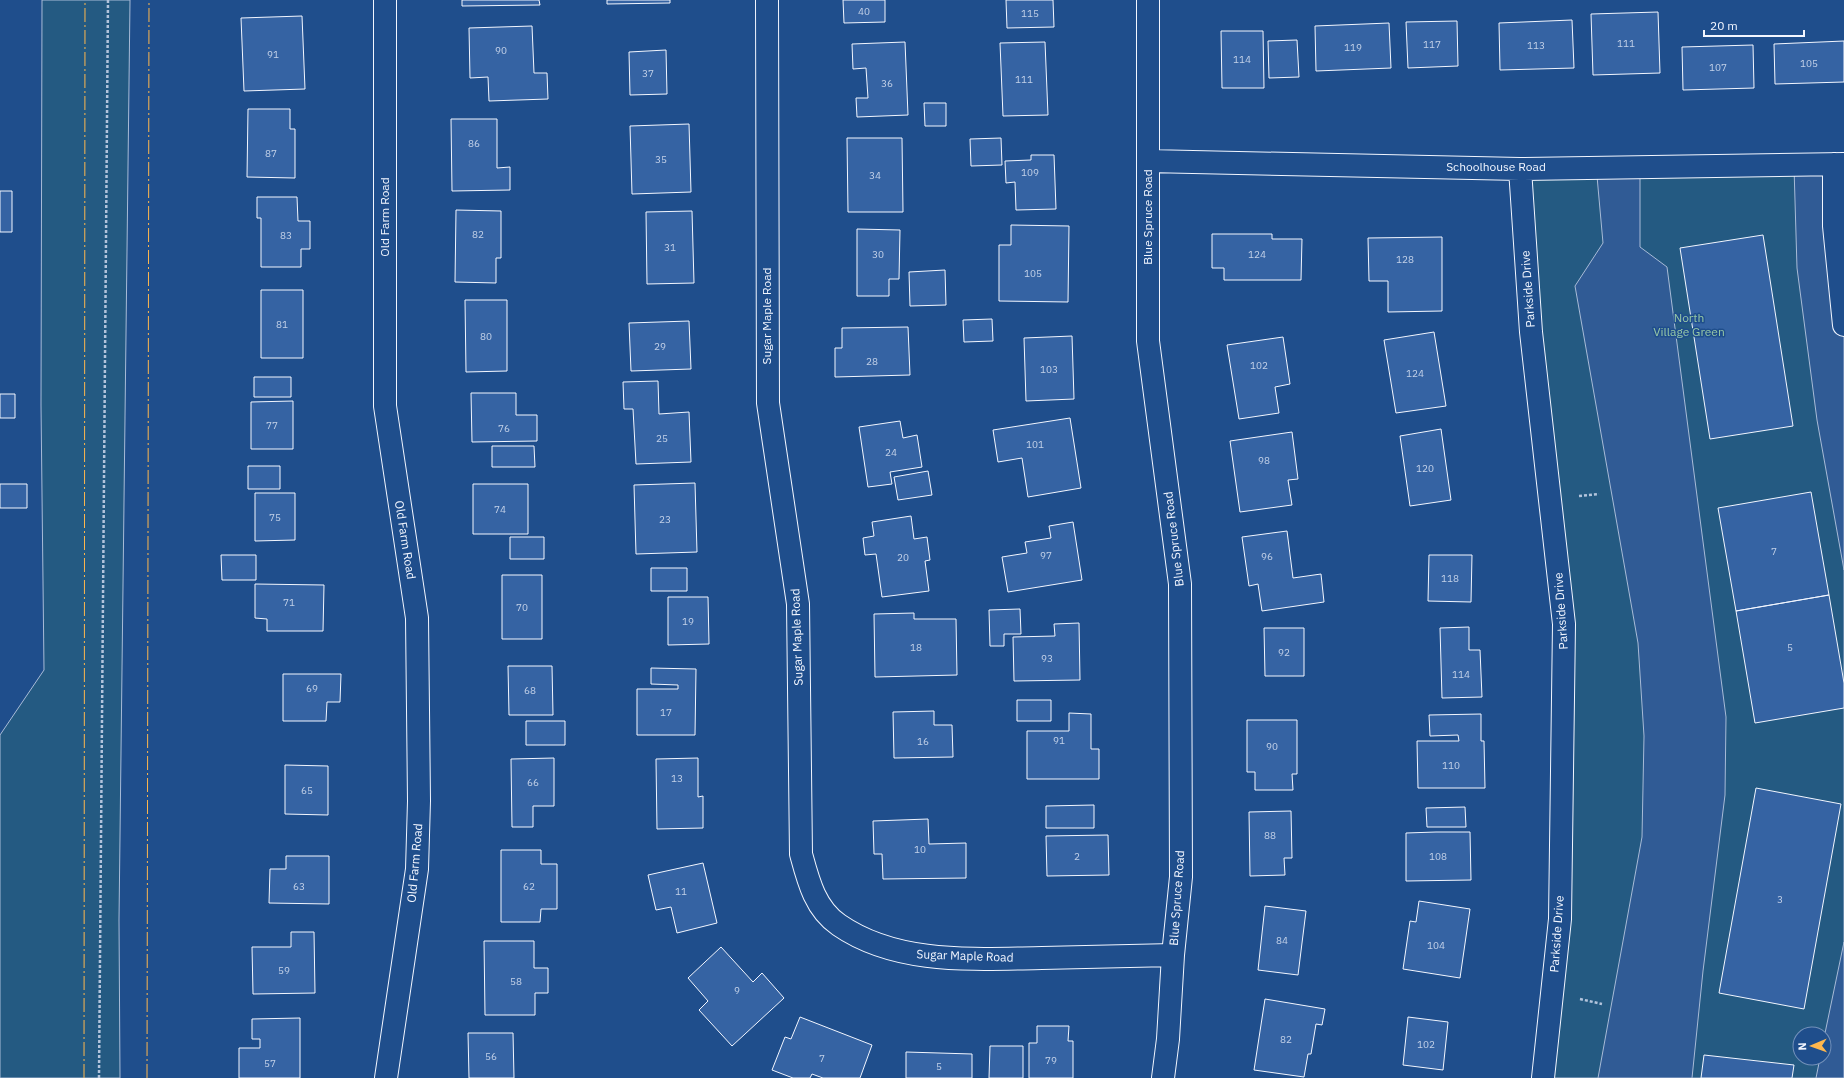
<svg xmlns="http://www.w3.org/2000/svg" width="1844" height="1078" font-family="'IBM Plex Sans',sans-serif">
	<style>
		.green { fill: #245a82; stroke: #a8bbd7; fill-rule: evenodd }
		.parking { fill: #305b95; stroke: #a8bbd7 }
		.building { fill: #3563a3; stroke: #f2f6ff }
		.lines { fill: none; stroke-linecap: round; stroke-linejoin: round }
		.street-casing { stroke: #f2f6ff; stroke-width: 24 }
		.path { stroke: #b3c4dc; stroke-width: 2.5; stroke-dasharray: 3 2; stroke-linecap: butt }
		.street { stroke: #1f4e8c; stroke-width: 22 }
		.power { stroke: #ffb74d; stroke-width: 1; stroke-dasharray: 14 3 2 3; stroke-linecap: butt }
		.labels { text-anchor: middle; stroke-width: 3; stroke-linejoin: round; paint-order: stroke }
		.number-label { font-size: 10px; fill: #c3d1e8 }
		.street-label { font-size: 12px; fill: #f2f6ff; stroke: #1f4e8c }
		.park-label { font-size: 12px; fill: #97c8a6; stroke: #1f4e8c }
	</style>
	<rect width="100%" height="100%" fill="#1f4e8c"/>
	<!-- green -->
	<path class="green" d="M 42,0 L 130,0 L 119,920 L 120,1078 L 0,1078 L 0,735 L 44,670 L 41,405 Z
		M 1844,166 L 1844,1078 L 1547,1078 L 1561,562 L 1520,169 ZM 1800,1034 L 1824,1034 L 1824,1058 L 1800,1058 Z"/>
	<!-- parking -->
	<path class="parking" d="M 1640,164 L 1640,247 L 1667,267 L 1726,717 L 1725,795 L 1703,971 L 1692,1078 L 1598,1078 L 1642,837 L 1644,736 L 1638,643 L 1575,286 L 1603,243 L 1596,165 Z
		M 1794,167 L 1844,167 L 1844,570 L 1817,420 L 1797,268 Z
		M 1844,942 L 1844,1078 L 1816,1078 L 1820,1058 L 1824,1058 L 1824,1038 Z"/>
	<!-- building -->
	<path class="building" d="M 462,0 L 539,0 L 540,5 L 462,6 Z
		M 607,0 L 670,0 L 670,3 L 607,4 Z
		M 843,0 L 885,0 L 885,22 L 844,23 Z
		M 1006,0 L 1053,0 L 1054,27 L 1007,28 Z
		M 1658,12 L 1660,73 L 1593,75 L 1591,14 Z
		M 302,16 L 305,89 L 244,91 L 241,18 Z
		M 1572,20 L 1574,68 L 1500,70 L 1499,23 Z
		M 1457,21 L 1458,66 L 1408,68 L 1406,22 Z
		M 1389,23 L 1391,68 L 1316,71 L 1315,26 Z
		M 532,26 L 534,73 L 547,73 L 548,99 L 489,101 L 488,77 L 470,78 L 469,28 Z
		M 1221,31 L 1263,31 L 1264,88 L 1222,88 Z
		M 1297,40 L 1299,77 L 1269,78 L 1268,41 Z
		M 1844,41 L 1844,82 L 1775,84 L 1774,44 Z
		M 905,42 L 908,115 L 857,117 L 856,98 L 868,98 L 866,68 L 853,69 L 852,44 Z
		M 1045,42 L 1048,115 L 1003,116 L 1000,43 Z
		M 1753,45 L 1754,88 L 1683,90 L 1682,47 Z
		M 666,50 L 667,94 L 630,95 L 629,52 Z
		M 924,103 L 946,103 L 946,126 L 925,126 Z
		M 248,109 L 290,109 L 290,129 L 295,129 L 295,178 L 247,177 Z
		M 451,119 L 497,119 L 497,168 L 510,167 L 510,190 L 452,191 Z
		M 689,124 L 691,192 L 632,194 L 630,126 Z
		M 847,138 L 902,138 L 903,212 L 848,212 Z
		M 1001,138 L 1002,165 L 971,166 L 970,139 Z
		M 1031,155 L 1054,155 L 1056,209 L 1016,210 L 1015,182 L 1006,183 L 1005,161 L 1031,160 Z
		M 0,191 L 12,191 L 12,232 L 0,232 Z
		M 257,197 L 297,197 L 298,221 L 310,221 L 310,249 L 301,249 L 301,267 L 261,267 L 261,218 L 257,218 Z
		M 456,210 L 501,211 L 501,258 L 496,258 L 496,283 L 455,282 Z
		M 692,211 L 694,283 L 647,284 L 646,212 Z
		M 1011,225 L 1069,226 L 1068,302 L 999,301 L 999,245 L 1011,245 Z
		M 857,229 L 900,230 L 899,279 L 889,279 L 889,296 L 857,296 Z
		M 1212,234 L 1272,234 L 1272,239 L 1302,239 L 1301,280 L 1224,280 L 1224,268 L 1212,268 Z
		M 1763,235 L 1793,426 L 1710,439 L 1680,248 Z
		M 1442,237 L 1442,311 L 1388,312 L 1388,281 L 1369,281 L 1368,238 Z
		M 945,270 L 946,305 L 910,306 L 909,272 Z
		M 261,290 L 303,290 L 303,358 L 261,358 Z
		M 465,300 L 507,300 L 507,371 L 466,372 Z
		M 992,319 L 993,341 L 964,342 L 963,320 Z
		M 689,321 L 691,369 L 631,371 L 629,323 Z
		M 908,327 L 910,375 L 835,377 L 835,348 L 842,348 L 842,328 Z
		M 1434,332 L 1446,406 L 1396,413 L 1384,340 Z
		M 1072,336 L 1074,399 L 1026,401 L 1024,338 Z
		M 1283,337 L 1290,384 L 1275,387 L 1279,413 L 1239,419 L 1227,345 Z
		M 254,377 L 291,377 L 291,397 L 254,397 Z
		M 658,381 L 659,414 L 689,412 L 691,462 L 636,464 L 633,409 L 624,409 L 623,382 Z
		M 471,393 L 516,393 L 516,415 L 537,415 L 537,441 L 472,442 Z
		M 0,394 L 15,394 L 15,418 L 0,418 Z
		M 293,401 L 293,449 L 251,449 L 251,402 Z
		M 1070,418 L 1081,488 L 1028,497 L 1022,458 L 998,462 L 993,430 Z
		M 900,421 L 903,438 L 917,435 L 922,467 L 890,472 L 892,484 L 868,487 L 859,427 Z
		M 1441,429 L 1451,500 L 1410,506 L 1400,436 Z
		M 1292,432 L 1298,479 L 1288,480 L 1292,505 L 1240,512 L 1230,441 Z
		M 492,446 L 534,446 L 535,467 L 492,467 Z
		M 248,466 L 280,466 L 280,489 L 248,489 Z
		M 928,471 L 932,495 L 898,500 L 894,477 Z
		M 695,483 L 697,552 L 636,554 L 634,485 Z
		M 0,484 L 27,484 L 27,508 L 0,508 Z
		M 473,484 L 528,484 L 528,534 L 473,534 Z
		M 1811,492 L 1829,595 L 1736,611 L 1718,508 Z
		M 255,493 L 295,493 L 295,540 L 255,541 Z
		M 911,516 L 914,539 L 927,537 L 930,560 L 925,561 L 929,591 L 882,597 L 876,554 L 865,555 L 863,538 L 874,536 L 872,522 Z
		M 1073,522 L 1082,580 L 1008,592 L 1002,557 L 1027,553 L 1025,542 L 1051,538 L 1049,526 Z
		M 1287,531 L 1293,578 L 1321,574 L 1324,602 L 1262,611 L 1258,584 L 1249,586 L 1242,537 Z
		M 510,537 L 544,537 L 544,559 L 510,559 Z
		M 221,555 L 256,555 L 256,580 L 222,580 Z
		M 1429,555 L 1472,555 L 1471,602 L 1428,601 Z
		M 651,568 L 687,568 L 687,591 L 651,591 Z
		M 502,575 L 542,575 L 542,639 L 502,639 Z
		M 255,584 L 324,585 L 323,631 L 267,631 L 267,619 L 255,618 Z
		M 1829,595 L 1844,683 L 1844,708 L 1755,723 L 1736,611 Z
		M 668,597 L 708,597 L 709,644 L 668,645 Z
		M 1020,609 L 1021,634 L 1004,634 L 1004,646 L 990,646 L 989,610 Z
		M 914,613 L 914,619 L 956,619 L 957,675 L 875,677 L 874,614 Z
		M 1079,623 L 1080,680 L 1014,681 L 1013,637 L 1055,636 L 1054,624 Z
		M 1469,627 L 1469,650 L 1480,650 L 1482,697 L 1442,698 L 1440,628 Z
		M 1264,628 L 1304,628 L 1304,676 L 1265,676 Z
		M 508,666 L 552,666 L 553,715 L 509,715 Z
		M 651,668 L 696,669 L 695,735 L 637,735 L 637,689 L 678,689 L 678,685 L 651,684 Z
		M 283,674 L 341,674 L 340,702 L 327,702 L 326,721 L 283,721 Z
		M 1017,700 L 1051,700 L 1051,721 L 1017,721 Z
		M 934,711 L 934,725 L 952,725 L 953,757 L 894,758 L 893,712 Z
		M 1069,713 L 1091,714 L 1091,749 L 1099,749 L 1099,779 L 1027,779 L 1027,731 L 1069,731 Z
		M 1481,714 L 1481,741 L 1484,741 L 1485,788 L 1418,788 L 1417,741 L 1459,741 L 1458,735 L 1430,736 L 1429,715 Z
		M 1247,720 L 1297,720 L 1297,774 L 1292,774 L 1293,790 L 1255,790 L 1255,772 L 1247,772 Z
		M 526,721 L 565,721 L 565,745 L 526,745 Z
		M 554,758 L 554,806 L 533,806 L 533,827 L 512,827 L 511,759 Z
		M 698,758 L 698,797 L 703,796 L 703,828 L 657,829 L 656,759 Z
		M 285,765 L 328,766 L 328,815 L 285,814 Z
		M 1756,788 L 1841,804 L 1804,1009 L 1719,993 Z
		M 1094,805 L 1094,828 L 1046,828 L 1046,806 Z
		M 1465,807 L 1466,827 L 1427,827 L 1426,808 Z
		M 1291,811 L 1292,858 L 1284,858 L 1285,875 L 1250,876 L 1249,812 Z
		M 928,819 L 929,844 L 966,843 L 966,878 L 883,879 L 882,854 L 874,854 L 873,821 Z
		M 1436,832 L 1470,832 L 1471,880 L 1406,881 L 1406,833 Z
		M 1108,835 L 1109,875 L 1047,876 L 1046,836 Z
		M 501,850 L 541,850 L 541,864 L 557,864 L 557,909 L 541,909 L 540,922 L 501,922 Z
		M 286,856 L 329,856 L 329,904 L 269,903 L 270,869 L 286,869 Z
		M 703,863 L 717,923 L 677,933 L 671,907 L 656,910 L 648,875 Z
		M 1419,901 L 1470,909 L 1460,978 L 1403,969 L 1410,921 L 1416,922 Z
		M 1265,906 L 1306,911 L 1298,975 L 1258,970 Z
		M 291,932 L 314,932 L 315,993 L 253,994 L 252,947 L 291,947 Z
		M 484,941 L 534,941 L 534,968 L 548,968 L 548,993 L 535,993 L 535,1015 L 485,1015 Z
		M 721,947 L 753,982 L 762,973 L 784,998 L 732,1046 L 699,1010 L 708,1001 L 688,978 Z
		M 1265,999 L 1325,1009 L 1322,1025 L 1316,1024 L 1311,1054 L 1308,1054 L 1304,1077 L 1254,1070 Z
		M 800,1017 L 872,1045 L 860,1078 L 823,1078 L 812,1074 L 810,1078 L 793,1078 L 772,1070 L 785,1037 L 791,1039 Z
		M 1408,1017 L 1448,1022 L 1443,1070 L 1403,1065 Z
		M 300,1018 L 300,1078 L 239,1078 L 239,1048 L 260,1048 L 260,1039 L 252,1039 L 252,1019 Z
		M 1037,1026 L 1069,1026 L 1068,1041 L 1073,1041 L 1073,1078 L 1029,1078 L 1029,1043 L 1037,1043 Z
		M 468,1033 L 513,1033 L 514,1078 L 469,1078 Z
		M 990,1046 L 1023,1046 L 1023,1078 L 989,1078 Z
		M 906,1052 L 972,1054 L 972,1078 L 906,1078 Z
		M 1704,1055 L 1794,1065 L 1792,1078 L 1701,1078 Z"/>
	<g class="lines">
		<defs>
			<path id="street" d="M 385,0 L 385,406 L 417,618 L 419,801 L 417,869 L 386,1078
				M 767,0 L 768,403 L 798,604 L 801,854 C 808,880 815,909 839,925 C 897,965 974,959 1042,958 C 1085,957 1129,956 1173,955
				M 1148,0 L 1148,341 L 1180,584 L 1181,877 L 1173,955 L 1168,1039 L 1163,1078
				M 1148,161 L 1520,169 L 1844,164
				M 1834,164 L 1834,226 L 1844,325
				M 1520,169 L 1531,332 L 1564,624 L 1560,919 L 1543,1078"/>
		</defs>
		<!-- street casing -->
		<use href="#street" class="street-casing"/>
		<!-- path -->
		<path class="path" d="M 1579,496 L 1599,494
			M 1580,999 L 1602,1004
			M 99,1078 L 108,0"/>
		<!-- street -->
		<use href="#street" class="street"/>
		<!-- power -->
		<path class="power" d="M 84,1078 L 85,0
			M 147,1078 L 149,0"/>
	</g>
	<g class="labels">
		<!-- number labels -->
		<g class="number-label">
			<text x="864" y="15">40</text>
			<text x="1030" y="17">115</text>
			<text x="1626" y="47">111</text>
			<text x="1432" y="48">117</text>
			<text x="1536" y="49">113</text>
			<text x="1353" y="51">119</text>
			<text x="501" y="54">90</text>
			<text x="273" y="58">91</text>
			<text x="1242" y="63">114</text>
			<text x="1809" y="67">105</text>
			<text x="1718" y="71">107</text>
			<text x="648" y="77">37</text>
			<text x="1024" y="83">111</text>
			<text x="887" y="87">36</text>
			<text x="474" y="147">86</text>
			<text x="271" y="157">87</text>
			<text x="661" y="163">35</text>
			<text x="1030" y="176">109</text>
			<text x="875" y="179">34</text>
			<text x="478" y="238">82</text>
			<text x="286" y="239">83</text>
			<text x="670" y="251">31</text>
			<text x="878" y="258">30</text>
			<text x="1257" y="258">124</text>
			<text x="1405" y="263">128</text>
			<text x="1033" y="277">105</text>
			<text x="282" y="328">81</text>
			<text x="486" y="340">80</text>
			<text x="660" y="350">29</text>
			<text x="872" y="365">28</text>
			<text x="1259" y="369">102</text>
			<text x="1049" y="373">103</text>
			<text x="1415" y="377">124</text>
			<text x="272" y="429">77</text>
			<text x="504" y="432">76</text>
			<text x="662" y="442">25</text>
			<text x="1035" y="448">101</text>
			<text x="891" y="456">24</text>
			<text x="1264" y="464">98</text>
			<text x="1425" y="472">120</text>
			<text x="500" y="513">74</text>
			<text x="275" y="521">75</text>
			<text x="665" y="523">23</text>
			<text x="1774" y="555">7</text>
			<text x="1046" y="559">97</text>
			<text x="1267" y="560">96</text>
			<text x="903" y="561">20</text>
			<text x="1450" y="582">118</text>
			<text x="289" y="606">71</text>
			<text x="522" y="611">70</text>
			<text x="688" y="625">19</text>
			<text x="916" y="651">18</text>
			<text x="1790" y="651">5</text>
			<text x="1284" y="656">92</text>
			<text x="1047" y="662">93</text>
			<text x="1461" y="678">114</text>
			<text x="312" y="692">69</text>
			<text x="530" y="694">68</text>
			<text x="666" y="716">17</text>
			<text x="1059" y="744">91</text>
			<text x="923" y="745">16</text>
			<text x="1272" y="750">90</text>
			<text x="1451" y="769">110</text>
			<text x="677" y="782">13</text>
			<text x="533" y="786">66</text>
			<text x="307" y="794">65</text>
			<text x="1270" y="839">88</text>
			<text x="920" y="853">10</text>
			<text x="1077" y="860">2</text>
			<text x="1438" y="860">108</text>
			<text x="299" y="890">63</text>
			<text x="529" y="890">62</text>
			<text x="681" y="895">11</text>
			<text x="1780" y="903">3</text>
			<text x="1282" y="944">84</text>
			<text x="1436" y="949">104</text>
			<text x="284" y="974">59</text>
			<text x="516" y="985">58</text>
			<text x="737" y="994">9</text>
			<text x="1286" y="1043">82</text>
			<text x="1426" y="1048">102</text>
			<text x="491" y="1060">56</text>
			<text x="822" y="1062">7</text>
			<text x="1051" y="1064">79</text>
			<text x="270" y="1067">57</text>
			<text x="939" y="1070">5</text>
		</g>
		<!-- street labels -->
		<g class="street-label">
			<text x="1496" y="171">Schoolhouse Road</text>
			<text transform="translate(385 217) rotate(-90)" y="4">Old Farm Road</text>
			<text transform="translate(1148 217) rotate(-90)" y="4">Blue Spruce Road</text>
			<text transform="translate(1528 289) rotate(-94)" y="4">Parkside Drive</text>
			<text transform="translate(767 316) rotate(-90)" y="4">Sugar Maple Road</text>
			<text transform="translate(1174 539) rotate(-97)" y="4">Blue Spruce Road</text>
			<text transform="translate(405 540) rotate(81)" y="4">Old Farm Road</text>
			<text transform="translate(1561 611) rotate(-94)" y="4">Parkside Drive</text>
			<text transform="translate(797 637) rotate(-92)" y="4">Sugar Maple Road</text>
			<text transform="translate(415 863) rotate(-85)" y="4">Old Farm Road</text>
			<text transform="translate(1177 898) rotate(-86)" y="4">Blue Spruce Road</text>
			<text transform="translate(1557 934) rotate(-86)" y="4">Parkside Drive</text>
			<text transform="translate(965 956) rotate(2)" y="4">Sugar Maple Road</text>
		</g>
		<!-- park labels -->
		<g class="park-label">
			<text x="1689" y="322">North<tspan x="1689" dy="14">Village Green</tspan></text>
		</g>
	</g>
	<!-- north arrow -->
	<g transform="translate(1812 1046) rotate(268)"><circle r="19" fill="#1f4e8c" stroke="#7391ba"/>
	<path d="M0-3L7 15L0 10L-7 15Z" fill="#ffb74d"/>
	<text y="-6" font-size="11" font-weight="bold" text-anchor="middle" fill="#f2f6ff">N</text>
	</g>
	<!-- scale -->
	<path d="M1704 30v6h100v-6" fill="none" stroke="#f2f6ff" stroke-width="2"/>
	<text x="1710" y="30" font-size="12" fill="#f2f6ff" stroke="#1f4e8c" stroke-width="3" paint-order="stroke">20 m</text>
</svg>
